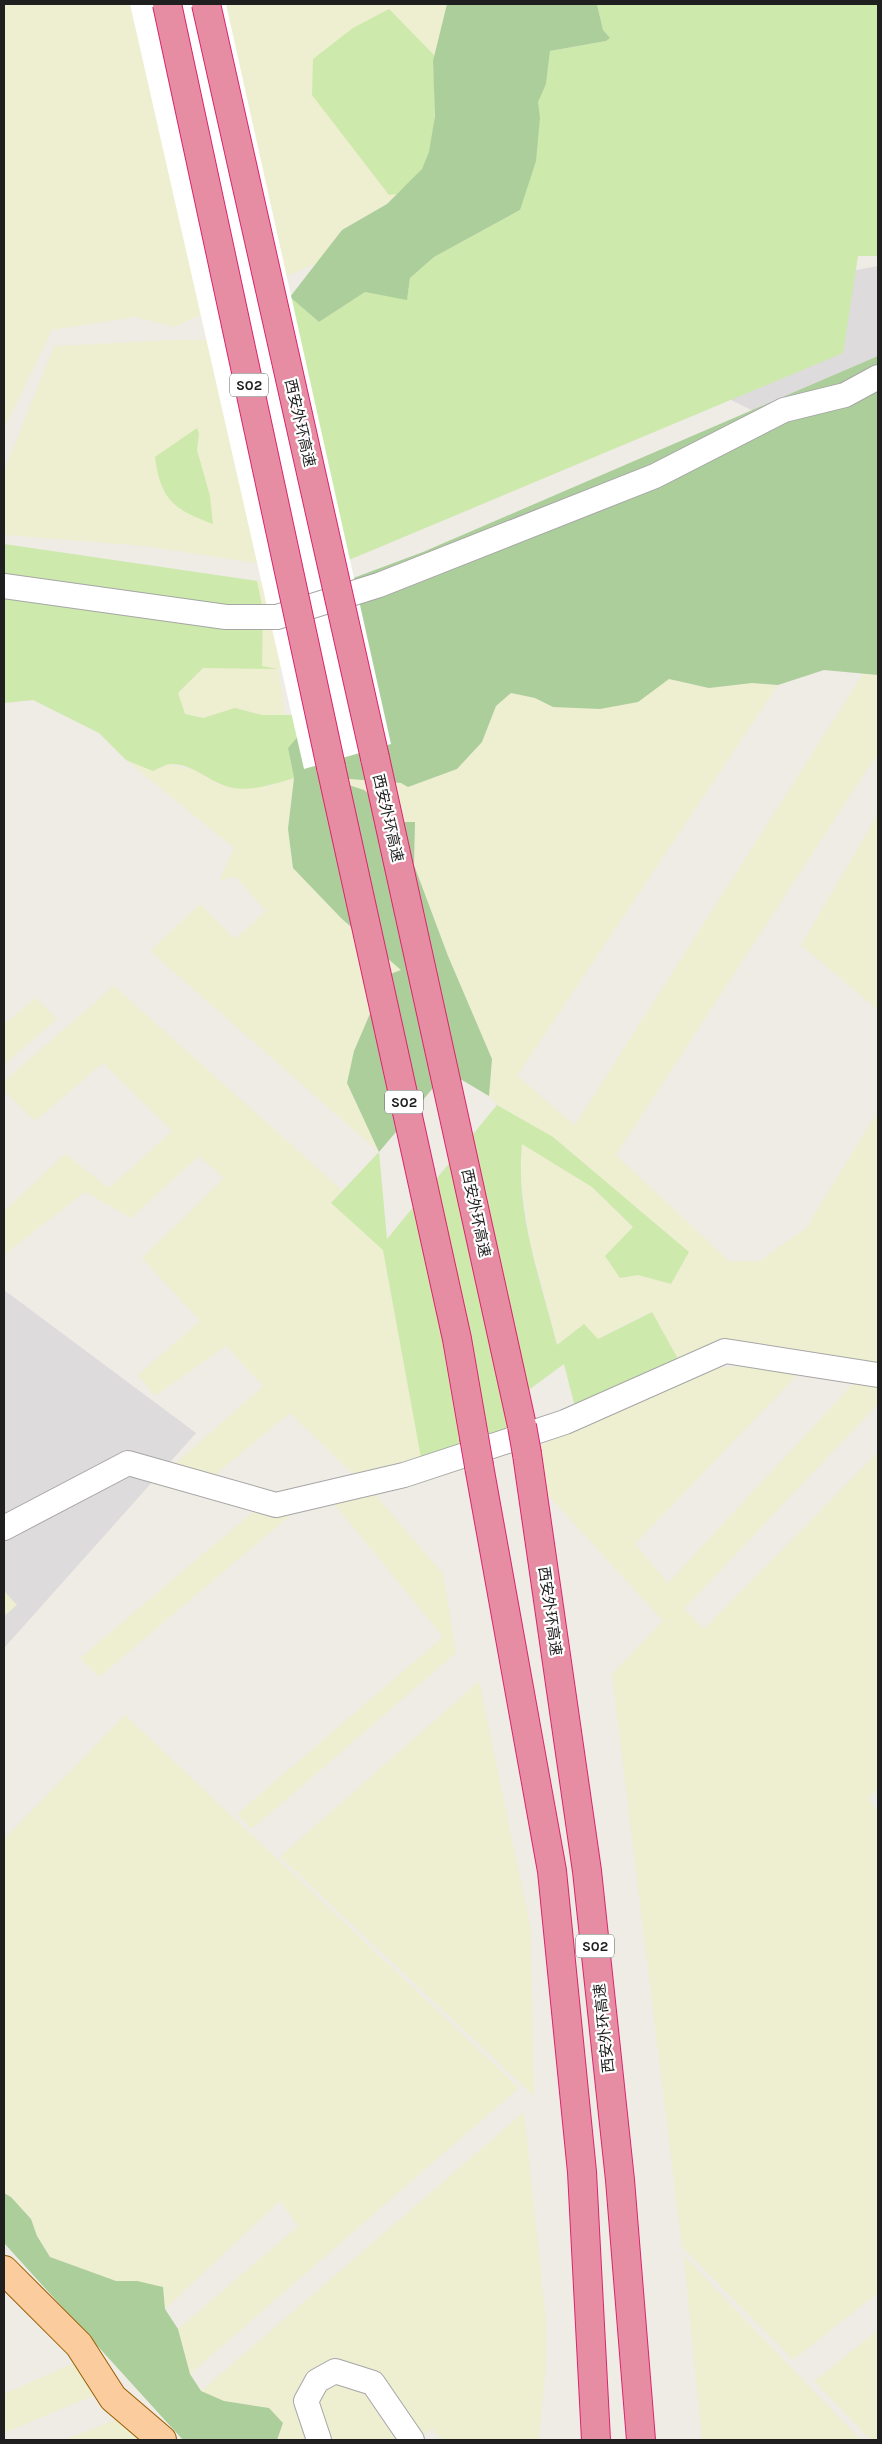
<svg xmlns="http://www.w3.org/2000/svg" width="882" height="2444" font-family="Karla,'Noto Sans SC',sans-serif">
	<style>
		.residential { fill: #dddbdc }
		.farmland { fill: #eeeed0; fill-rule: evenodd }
		.grass { fill: #cde9ab }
		.forest { fill: #acce9a }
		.pier { fill: #fff }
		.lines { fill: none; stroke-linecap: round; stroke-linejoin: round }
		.minor-casing { stroke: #a6a6a6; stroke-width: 26 }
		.major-casing { stroke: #985d01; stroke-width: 30 }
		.highway-casing { stroke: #da256e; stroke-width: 30 }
		.minor { stroke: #fff; stroke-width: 24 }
		.major { stroke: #fbcd9e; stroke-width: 28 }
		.highway { stroke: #e68da3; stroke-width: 28 }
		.highway-bridge-casing { stroke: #da256e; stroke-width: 30; stroke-linecap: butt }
		.highway-bridge { stroke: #e68da3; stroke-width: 28 }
		.labels { text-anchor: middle; stroke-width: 4.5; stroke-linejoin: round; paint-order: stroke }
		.shield { fill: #fff; stroke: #626262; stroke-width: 1 }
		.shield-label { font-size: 14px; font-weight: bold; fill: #1f1f1f }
		.street-label { font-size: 15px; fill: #1f1f1f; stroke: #fff }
	</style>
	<rect width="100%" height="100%" fill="#efebe5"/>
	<!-- residential -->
	<path class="residential" d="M 878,266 L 878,469 L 865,466 L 725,397 L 711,297 Z
		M 4,1290 L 196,1433 L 4,1648 Z"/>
	<!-- farmland -->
	<path class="farmland" d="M 4,4 L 447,4 L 435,56 L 389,9 L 389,194 L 397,194 L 387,204 L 342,230 L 317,263 L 174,327 L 135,317 L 52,330 L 4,429 Z
		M 173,340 L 238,340 L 312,572 L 145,546 L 4,535 L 4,471 L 54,346 ZM 199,434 L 197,450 L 210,496 L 159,482 Z
		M 257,581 L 298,587 L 350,662 L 278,669 L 285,715 L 262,715 L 235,708 L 203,718 L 185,714 L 178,693 L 263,610 Z
		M 863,674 L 878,675 L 878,753 L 616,1155 L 729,1261 L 760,1261 L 806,1228 L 878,1111 L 878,1370 L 678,1359 L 651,1312 L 597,1339 L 558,1345 L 530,1240 L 520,1169 L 522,1143 L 592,1187 L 633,1228 L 605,1256 L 620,1278 L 638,1275 L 671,1284 L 689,1252 L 553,1137 L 497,1105 L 489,1096 L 492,1059 L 448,956 L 414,865 L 415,822 L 395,822 L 321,777 L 401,783 L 408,787 L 482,742 L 496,706 L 511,693 L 535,698 L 553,707 L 638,702 L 668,679 L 710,688 L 752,683 L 778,685 L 517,1076 L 575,1125 Z
		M 126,760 L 153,771 L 170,764 L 201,772 L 219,785 L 270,786 L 294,778 L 288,829 L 293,868 L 342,919 L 401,970 L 372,1009 L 354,1051 L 347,1083 L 379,1152 L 150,951 L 200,904 L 235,939 L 266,911 L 236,877 L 220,880 L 234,848 Z
		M 878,814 L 878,1010 L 801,945 Z
		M 114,986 L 342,1190 L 331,1203 L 383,1250 L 422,1462 L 356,1477 L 290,1413 L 210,1479 L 170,1468 L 263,1386 L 226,1346 L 155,1396 L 138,1375 L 200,1321 L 142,1258 L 224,1178 L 199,1156 L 131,1218 L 85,1192 L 4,1255 L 4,1211 L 65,1154 L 109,1188 L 172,1131 L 103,1063 L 35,1121 L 4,1091 L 4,1081 Z
		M 36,998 L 57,1019 L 4,1065 L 4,1024 Z
		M 809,1363 L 635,1544 L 668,1583 L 860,1376 L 878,1380 L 878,1404 L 684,1609 L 704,1629 L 878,1452 L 878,1787 L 868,1799 L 878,1812 L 878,2293 L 793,2360 L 682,2247 L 612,1674 L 663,1621 L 516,1460 L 675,1370 Z
		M 367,1485 L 443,1574 L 456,1653 L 252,1829 L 237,1814 L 443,1637 L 327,1495 Z
		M 306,1502 L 99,1677 L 80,1658 L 259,1507 Z
		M 4,1591 L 17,1605 L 4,1616 L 4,1590 Z
		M 479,1681 L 531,1930 L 534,2096 L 280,1857 Z
		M 125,1715 L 519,2088 L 190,2374 L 178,2329 L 298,2226 L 280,2201 L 165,2309 L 137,2281 L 116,2281 L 50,2257 L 37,2236 L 31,2219 L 11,2197 L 4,2193 L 4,1839 Z
		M 524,2112 L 546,2322 L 546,2364 L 539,2440 L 441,2440 L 432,2428 L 419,2440 L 277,2440 L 283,2423 L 269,2408 L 224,2401 L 201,2391 Z
		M 684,2256 L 861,2440 L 702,2440 Z
		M 878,2330 L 878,2440 L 871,2440 L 814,2381 Z
		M 76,2362 L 105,2391 L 4,2433 L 4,2394 Z
		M 129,2415 L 153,2440 L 63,2440 Z"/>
	<!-- grass -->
	<path class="grass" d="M 597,4 L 878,4 L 878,256 L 858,256 L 843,353 L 337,565 L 290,297 L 319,322 L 365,292 L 407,299 L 410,278 L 434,257 L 520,210 L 540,118 L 537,102 L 546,84 L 550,51 L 606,41 L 609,37 L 603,30 Z
		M 389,9 L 435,56 L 433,61 C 434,92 440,142 422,169 C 416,178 405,186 397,194 L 389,195 L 312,95 L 313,59 L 353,28 Z
		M 197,428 L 199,434 L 197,450 L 210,496 L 213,524 C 173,509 161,500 155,457 Z
		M 4,544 L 257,581 L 263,610 L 262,666 L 278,669 L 203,668 L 178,693 L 185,714 L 203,718 L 235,708 L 262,715 L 316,715 L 288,748 L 294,778 C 275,784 252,791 233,788 C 211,784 195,764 171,764 C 166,764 158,769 153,771 L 126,760 L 99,733 L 33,700 L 4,703 Z
		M 497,1105 L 553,1137 L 689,1252 L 671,1284 L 638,1275 L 620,1278 L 605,1256 L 633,1227 L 592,1187 L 522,1144 C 515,1211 541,1281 557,1345 L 584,1324 L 598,1339 L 652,1312 L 678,1359 L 578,1419 L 564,1364 L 515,1400 L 555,1434 L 422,1463 L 383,1250 L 331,1203 L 379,1152 L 387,1239 Z"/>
	<!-- forest -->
	<path class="forest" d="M 447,4 L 597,4 L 603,30 L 610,38 L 606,41 L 550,51 L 546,84 L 538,102 L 540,118 L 536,161 L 520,210 L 434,257 L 410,278 L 407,300 L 365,292 L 319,322 L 290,297 L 342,230 L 387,204 L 422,169 L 429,152 L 435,116 L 433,61 Z
		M 878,356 L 878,675 L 824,670 L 778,685 L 752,683 L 709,688 L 669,679 L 638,702 L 600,709 L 553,707 L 535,698 L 511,693 L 496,706 L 482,742 L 457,769 L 408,787 L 401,783 L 324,777 L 364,790 L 378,802 L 395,822 L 415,822 L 414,865 L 448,956 L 492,1059 L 489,1096 L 462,1080 L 433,1088 L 379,1152 L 347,1083 L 354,1051 L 372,1009 L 372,981 L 401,970 L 342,919 L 293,868 L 288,829 L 294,778 L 288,748 L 316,715 L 348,580 L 423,552 Z
		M 4,2193 L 11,2197 L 31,2219 L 37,2236 L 50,2257 L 116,2281 L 137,2281 L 163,2287 L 165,2309 L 178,2329 L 190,2374 L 201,2391 L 224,2401 L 269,2408 L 283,2423 L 277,2440 L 183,2440 L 4,2243 Z"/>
	<!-- pier -->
	<path class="pier" d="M 130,4 L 226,4 L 391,744 L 304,769 Z"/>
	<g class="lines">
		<defs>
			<path id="minor" d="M 4,586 L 226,617 L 277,617 L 379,585 L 655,476 L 784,410 L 845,395 L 878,377
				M 4,1528 L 128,1463 L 276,1505 L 404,1475 L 565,1422 L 725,1351 L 878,1375
				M 319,2440 L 306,2401 L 317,2381 L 335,2371 L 373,2383 L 412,2440"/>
			<path id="major" d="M 4,2270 L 79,2345 L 113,2398 L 162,2440"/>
			<path id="highway" d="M 375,758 L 522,1426
				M 331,767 L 457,1339 L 474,1437
				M 527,1454 L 587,1871 L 620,2180 L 641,2440
				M 479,1466 L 552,1871 L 582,2172 L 596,2440"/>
		</defs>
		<!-- minor casing -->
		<use href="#minor" class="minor-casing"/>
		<!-- major casing -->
		<use href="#major" class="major-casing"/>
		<!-- highway casing -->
		<use href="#highway" class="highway-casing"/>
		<!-- minor -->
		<use href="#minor" class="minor"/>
		<!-- major -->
		<use href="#major" class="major"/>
		<!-- highway -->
		<use href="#highway" class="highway"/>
		<defs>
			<path id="highway-bridge" d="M 167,4 L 331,767
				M 206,4 L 375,758
				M 522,1426 L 527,1454
				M 474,1437 L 479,1466"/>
		</defs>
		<!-- highway-bridge casing -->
		<use href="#highway-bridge" class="highway-bridge-casing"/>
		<!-- highway-bridge -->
		<use href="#highway-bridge" class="highway-bridge"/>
	</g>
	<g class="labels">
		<!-- shield labels -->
		<g class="shield">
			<rect x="230" y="373.5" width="38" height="23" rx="4"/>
			<rect x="385" y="1090.5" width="38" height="23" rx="4"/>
			<rect x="576" y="1934.5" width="38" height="23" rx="4"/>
		</g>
		<g class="shield-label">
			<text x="249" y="390">S02</text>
			<text x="404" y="1107">S02</text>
			<text x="595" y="1951">S02</text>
		</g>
		<!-- street labels -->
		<g class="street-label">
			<text transform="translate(300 423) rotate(77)" y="5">西安外环高速</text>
			<text transform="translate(388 818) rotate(77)" y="5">西安外环高速</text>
			<text transform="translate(476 1213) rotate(78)" y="5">西安外环高速</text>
			<text transform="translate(550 1611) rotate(82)" y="5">西安外环高速</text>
			<text transform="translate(604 2028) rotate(-96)" y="5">西安外环高速</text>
		</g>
	</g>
	<!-- border -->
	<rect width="882" height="2444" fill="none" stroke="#1f1f1f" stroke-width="10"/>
</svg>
